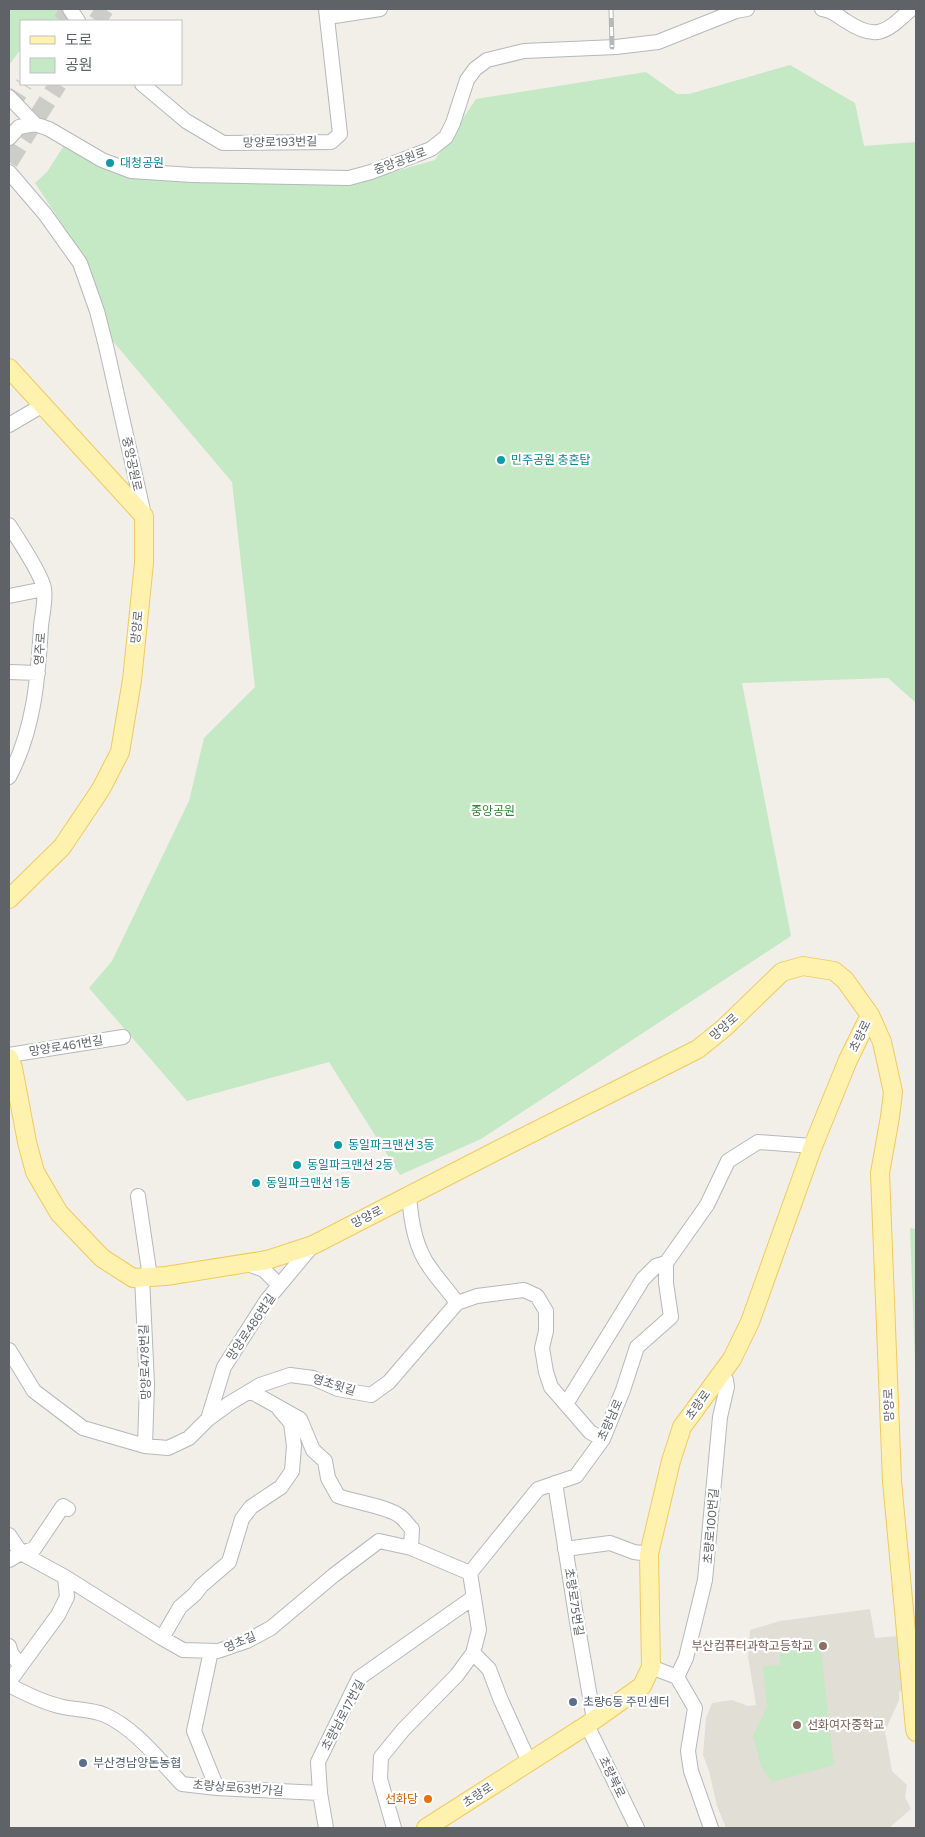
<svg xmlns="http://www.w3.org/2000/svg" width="925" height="1837" font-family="Commissioner,'Noto Sans KR',sans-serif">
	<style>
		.education { fill: #e1ded6 }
		.green { fill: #c5e8c5 }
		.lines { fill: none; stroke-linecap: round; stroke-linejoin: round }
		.major-tunnel { stroke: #ccccc8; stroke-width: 18; stroke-dasharray: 18 9; stroke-linecap: butt }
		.minor-casing { stroke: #b5b8bc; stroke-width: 16 }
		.major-casing { stroke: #f2c960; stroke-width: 20 }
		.minor { stroke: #fff; stroke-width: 14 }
		.major { stroke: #fff2af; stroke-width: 18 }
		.rail-casing { stroke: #b6b7b8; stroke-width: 5 }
		.rail { stroke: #fff; stroke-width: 3; stroke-dasharray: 9; stroke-linecap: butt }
		.culture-dot { fill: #0f9aa8; stroke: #fff; stroke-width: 2 }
		.education-dot { fill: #8d6e63; stroke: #fff; stroke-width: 2 }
		.service-dot { fill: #5c6f8a; stroke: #fff; stroke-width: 2 }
		.food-dot { fill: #e8710a; stroke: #fff; stroke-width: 2 }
		.labels { text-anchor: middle; stroke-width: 4.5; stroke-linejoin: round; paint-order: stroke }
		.street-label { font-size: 12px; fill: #5f6368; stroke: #fff }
		.culture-label { font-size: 12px; fill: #0d838f; stroke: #fff; text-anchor: start }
		.park-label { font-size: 12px; fill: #348238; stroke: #fff }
		.education-label { font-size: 12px; fill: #785e54; stroke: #fff; text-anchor: end }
		.service-label { font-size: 12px; fill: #4e5e75; stroke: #fff; text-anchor: start }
		.food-label { font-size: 12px; fill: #c56008; stroke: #fff; text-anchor: end }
	</style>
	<rect width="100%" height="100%" fill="#f1efe8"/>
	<!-- education -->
	<path class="education" d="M 870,1609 L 875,1638 L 898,1636 L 904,1689 L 899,1692 L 899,1700 L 885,1731 L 892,1771 L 907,1785 L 905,1797 L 911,1809 L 889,1828 L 726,1828 L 717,1806 L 709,1771 L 703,1755 L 706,1718 L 712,1703 L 732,1700 L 748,1706 L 756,1705 L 748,1657 L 750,1630 L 780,1621 Z"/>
	<!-- green -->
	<path class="green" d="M 9,9 L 61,9 L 70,21 L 21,21 L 21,49 L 9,65 Z
		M 790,65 L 855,103 L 864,146 L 916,142 L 916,703 L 888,678 L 742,683 L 791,936 L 481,1139 L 400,1175 L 329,1062 L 187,1101 L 89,988 L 112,961 L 189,801 L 204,738 L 255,687 L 232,482 L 111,339 L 86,260 L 35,183 L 47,172 L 65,144 L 100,164 L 351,184 L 435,160 L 476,99 L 646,72 L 677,94 L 689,94 Z
		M 910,1228 L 916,1229 L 916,1390 Z
		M 820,1642 L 834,1765 L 772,1782 L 761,1766 L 753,1736 L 767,1707 L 763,1666 L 780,1665 L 780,1649 Z"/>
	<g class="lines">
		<!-- major-tunnel -->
		<path class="major-tunnel" d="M 62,21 L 70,9
			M 97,21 L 105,9
			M 9,108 L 24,84
			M 9,162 L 58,84"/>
		<defs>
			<path id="minor" d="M 70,9 L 78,21
				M 822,9 C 832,10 838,16 846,21 C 877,42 887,31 911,9
				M 328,17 L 380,9
				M 142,84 L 186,121 L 223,143 L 331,142 L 340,134 L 326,9
				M 9,97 L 35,124
				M 9,138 L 19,127 L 35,124 L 49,129 L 102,160 L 131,171 L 192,175 L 349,178 L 371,172 L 431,149 L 446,137 L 453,123 L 467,80 L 475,69 L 487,60 L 524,51 L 616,47 L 658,42 L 736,11 L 747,9
				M 9,172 L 45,214 L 80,263 L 97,311 L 106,346 L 144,515
				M 9,425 L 43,405
				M 9,525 C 18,539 41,573 44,588 C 46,600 42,615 41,626 C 38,679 34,730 9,777
				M 9,596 L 44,589
				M 9,672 L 38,673
				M 9,1055 L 123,1037
				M 138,1196 L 150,1277
				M 409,1196 C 411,1220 415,1249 431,1269 C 439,1281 449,1291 457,1303
				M 245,1263 L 264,1270 L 279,1285
				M 142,1277 L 147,1384 L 145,1446
				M 9,1350 L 34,1391 L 83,1428 L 145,1446 L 168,1448 L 189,1438 L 208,1419 L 230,1403 L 260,1385 L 290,1375 L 313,1378 L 338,1389 L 371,1395 L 389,1382 L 457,1303 L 477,1296 L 524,1290 L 537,1296 L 546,1311 L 546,1331 L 542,1348 L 546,1372 L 551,1387 L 590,1432 L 603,1439
				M 250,1391 L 300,1419 L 313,1450 L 325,1461 L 328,1478 L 338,1496 C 354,1502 391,1507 401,1517 C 405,1520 408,1525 412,1529 L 411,1548
				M 566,1404 L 643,1279 L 656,1266 L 666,1263
				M 208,1419 L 224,1367 L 267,1300 L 313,1245
				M 555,1483 L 577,1622 L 594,1720
				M 9,1535 L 21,1553 L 65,1577 L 162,1638 L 183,1650 L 218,1651 L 247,1641 L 271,1628 L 334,1575 L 379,1541 L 411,1548 L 470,1573
				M 565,1549 L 610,1543 L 634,1552 L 649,1554
				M 9,1560 L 21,1553 L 34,1549 L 63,1506 L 68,1509
				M 162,1638 L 180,1607 L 195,1594 L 201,1586 L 229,1562 L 242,1519 L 251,1507 L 281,1487 L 292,1471 L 294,1446 L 291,1423 L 279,1409
				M 9,1646 L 11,1653 L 20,1665
				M 211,1651 L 194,1731 L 217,1788
				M 473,1653 L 489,1669 L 500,1698 L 529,1762
				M 651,1667 L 677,1677 L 695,1708 L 688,1751 L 689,1758 L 691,1771 L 711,1828
				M 677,1677 L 686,1658 L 705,1580 L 720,1417 L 727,1387 L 726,1380 L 718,1376
				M 9,1682 L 58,1615 L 67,1597 L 65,1577
				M 9,1685 C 26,1694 44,1703 63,1707 C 76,1710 91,1709 105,1715 C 136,1729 159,1760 182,1784 L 217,1788 L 320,1793
				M 587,1725 L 637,1828
				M 326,1828 L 320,1793 L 318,1762 L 359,1678 L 474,1597
				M 394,1828 L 380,1779 L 381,1757 L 403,1730 L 457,1675 L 473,1653 L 479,1630 L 470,1573 L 538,1489 L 576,1476 L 603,1439 L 623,1390 L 637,1347 L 671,1317 L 666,1283 L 666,1263 L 707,1205 L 728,1161 L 758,1142 L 813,1146"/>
			<path id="major" d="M 9,368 L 144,516 L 144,563 L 132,680 L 120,752 L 101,789 L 62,847 L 9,899
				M 9,1058 L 13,1068 L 27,1142 L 35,1172 L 59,1213 L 102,1258 L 133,1278 L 166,1276 L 267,1260 L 313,1245 L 500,1149 L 698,1049 L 724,1028 L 782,972 L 803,966 L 834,971 L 845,980 L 870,1015 L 882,1042 L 893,1092 L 890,1117 L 880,1173 L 892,1481 L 915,1729 L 916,1732
				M 426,1828 L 587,1725 L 642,1686 L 651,1667 L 649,1554 L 671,1461 L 682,1427 L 732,1359 L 750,1322 L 813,1146 L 848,1060 L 870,1015"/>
		</defs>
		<!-- minor casing -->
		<use href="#minor" class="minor-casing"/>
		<!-- major casing -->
		<use href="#major" class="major-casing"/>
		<!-- minor -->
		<use href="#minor" class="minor"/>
		<!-- major -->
		<use href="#major" class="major"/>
		<defs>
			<path id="rail" d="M 611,9 L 612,47"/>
		</defs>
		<!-- rail casing -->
		<use href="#rail" class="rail-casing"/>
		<!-- rail -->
		<use href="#rail" class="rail"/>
	</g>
	<!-- markers -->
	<g class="culture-dot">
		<circle cx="110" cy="163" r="5"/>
		<circle cx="501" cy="460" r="5"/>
		<circle cx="338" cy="1145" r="5"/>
		<circle cx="297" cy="1165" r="5"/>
		<circle cx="256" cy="1183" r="5"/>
	</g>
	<g class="education-dot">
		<circle cx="823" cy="1646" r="5"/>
		<circle cx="797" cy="1725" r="5"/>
	</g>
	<g class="service-dot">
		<circle cx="573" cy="1702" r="5"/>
		<circle cx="83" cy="1763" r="5"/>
	</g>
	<circle class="food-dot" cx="428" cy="1799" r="5"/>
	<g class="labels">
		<!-- street labels -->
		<g class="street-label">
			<text transform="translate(280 142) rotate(-1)" y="4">망양로193번길</text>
			<text transform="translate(400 161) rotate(-20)" y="4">중앙공원로</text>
			<text transform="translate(132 464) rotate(78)" y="4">중앙공원로</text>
			<text transform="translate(137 627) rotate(-84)" y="4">망양로</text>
			<text transform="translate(40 649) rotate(-86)" y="4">영주로</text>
			<text transform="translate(724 1027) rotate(-42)" y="4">망양로</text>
			<text transform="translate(860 1036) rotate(-64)" y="4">초량로</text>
			<text transform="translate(66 1046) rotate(-9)" y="4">망양로461번길</text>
			<text transform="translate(367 1217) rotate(-27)" y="4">망양로</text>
			<text transform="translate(251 1327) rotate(-56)" y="4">망양로486번길</text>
			<text transform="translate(145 1362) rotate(-92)" y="4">망양로478번길</text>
			<text transform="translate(334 1385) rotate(17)" y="4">영초윗길</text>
			<text transform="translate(698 1405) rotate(-55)" y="4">초량로</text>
			<text transform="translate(889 1405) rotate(-92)" y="4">망양로</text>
			<text transform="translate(610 1420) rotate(-66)" y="4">초량남로</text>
			<text transform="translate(711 1526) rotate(-85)" y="4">초량로100번길</text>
			<text transform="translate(574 1602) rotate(81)" y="4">초량로75번길</text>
			<text transform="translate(240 1642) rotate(-23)" y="4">영초길</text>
			<text transform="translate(343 1715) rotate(-62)" y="4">초량남로17번길</text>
			<text transform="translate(612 1777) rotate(64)" y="4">초량북로</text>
			<text transform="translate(238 1788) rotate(4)" y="4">초량상로63번가길</text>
			<text transform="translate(478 1795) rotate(-33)" y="4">초량로</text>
		</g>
		<!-- culture labels -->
		<g class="culture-label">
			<text x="120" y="167">대청공원</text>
			<text x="511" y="464">민주공원 충혼탑</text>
			<text x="348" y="1149">동일파크맨션 3동</text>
			<text x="307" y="1169">동일파크맨션 2동</text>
			<text x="266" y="1187">동일파크맨션 1동</text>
		</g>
		<!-- park labels -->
		<g class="park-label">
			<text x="493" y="815">중앙공원</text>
		</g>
		<!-- education labels -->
		<g class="education-label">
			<text x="813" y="1650">부산컴퓨터과학고등학교</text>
			<text x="807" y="1729" text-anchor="start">선화여자중학교</text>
		</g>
		<!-- service labels -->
		<g class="service-label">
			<text x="583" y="1706">초량6동 주민센터</text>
			<text x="93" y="1767">부산경남양돈농협</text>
		</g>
		<!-- food labels -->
		<g class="food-label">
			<text x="418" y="1803">선화당</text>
		</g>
	</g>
	<!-- border -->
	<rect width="925" height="1837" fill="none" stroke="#5f6368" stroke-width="20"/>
	<!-- legend -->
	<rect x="20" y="20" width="162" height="65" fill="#ffffff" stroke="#bfc1c3"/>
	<rect x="30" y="36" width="25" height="8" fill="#fff2af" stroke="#bfc1c3"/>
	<text x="65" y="45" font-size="15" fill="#5f6368">도로</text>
	<rect x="30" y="58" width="25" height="15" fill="#c5e8c5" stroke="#bfc1c3"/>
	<text x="65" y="70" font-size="15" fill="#5f6368">공원</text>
</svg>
